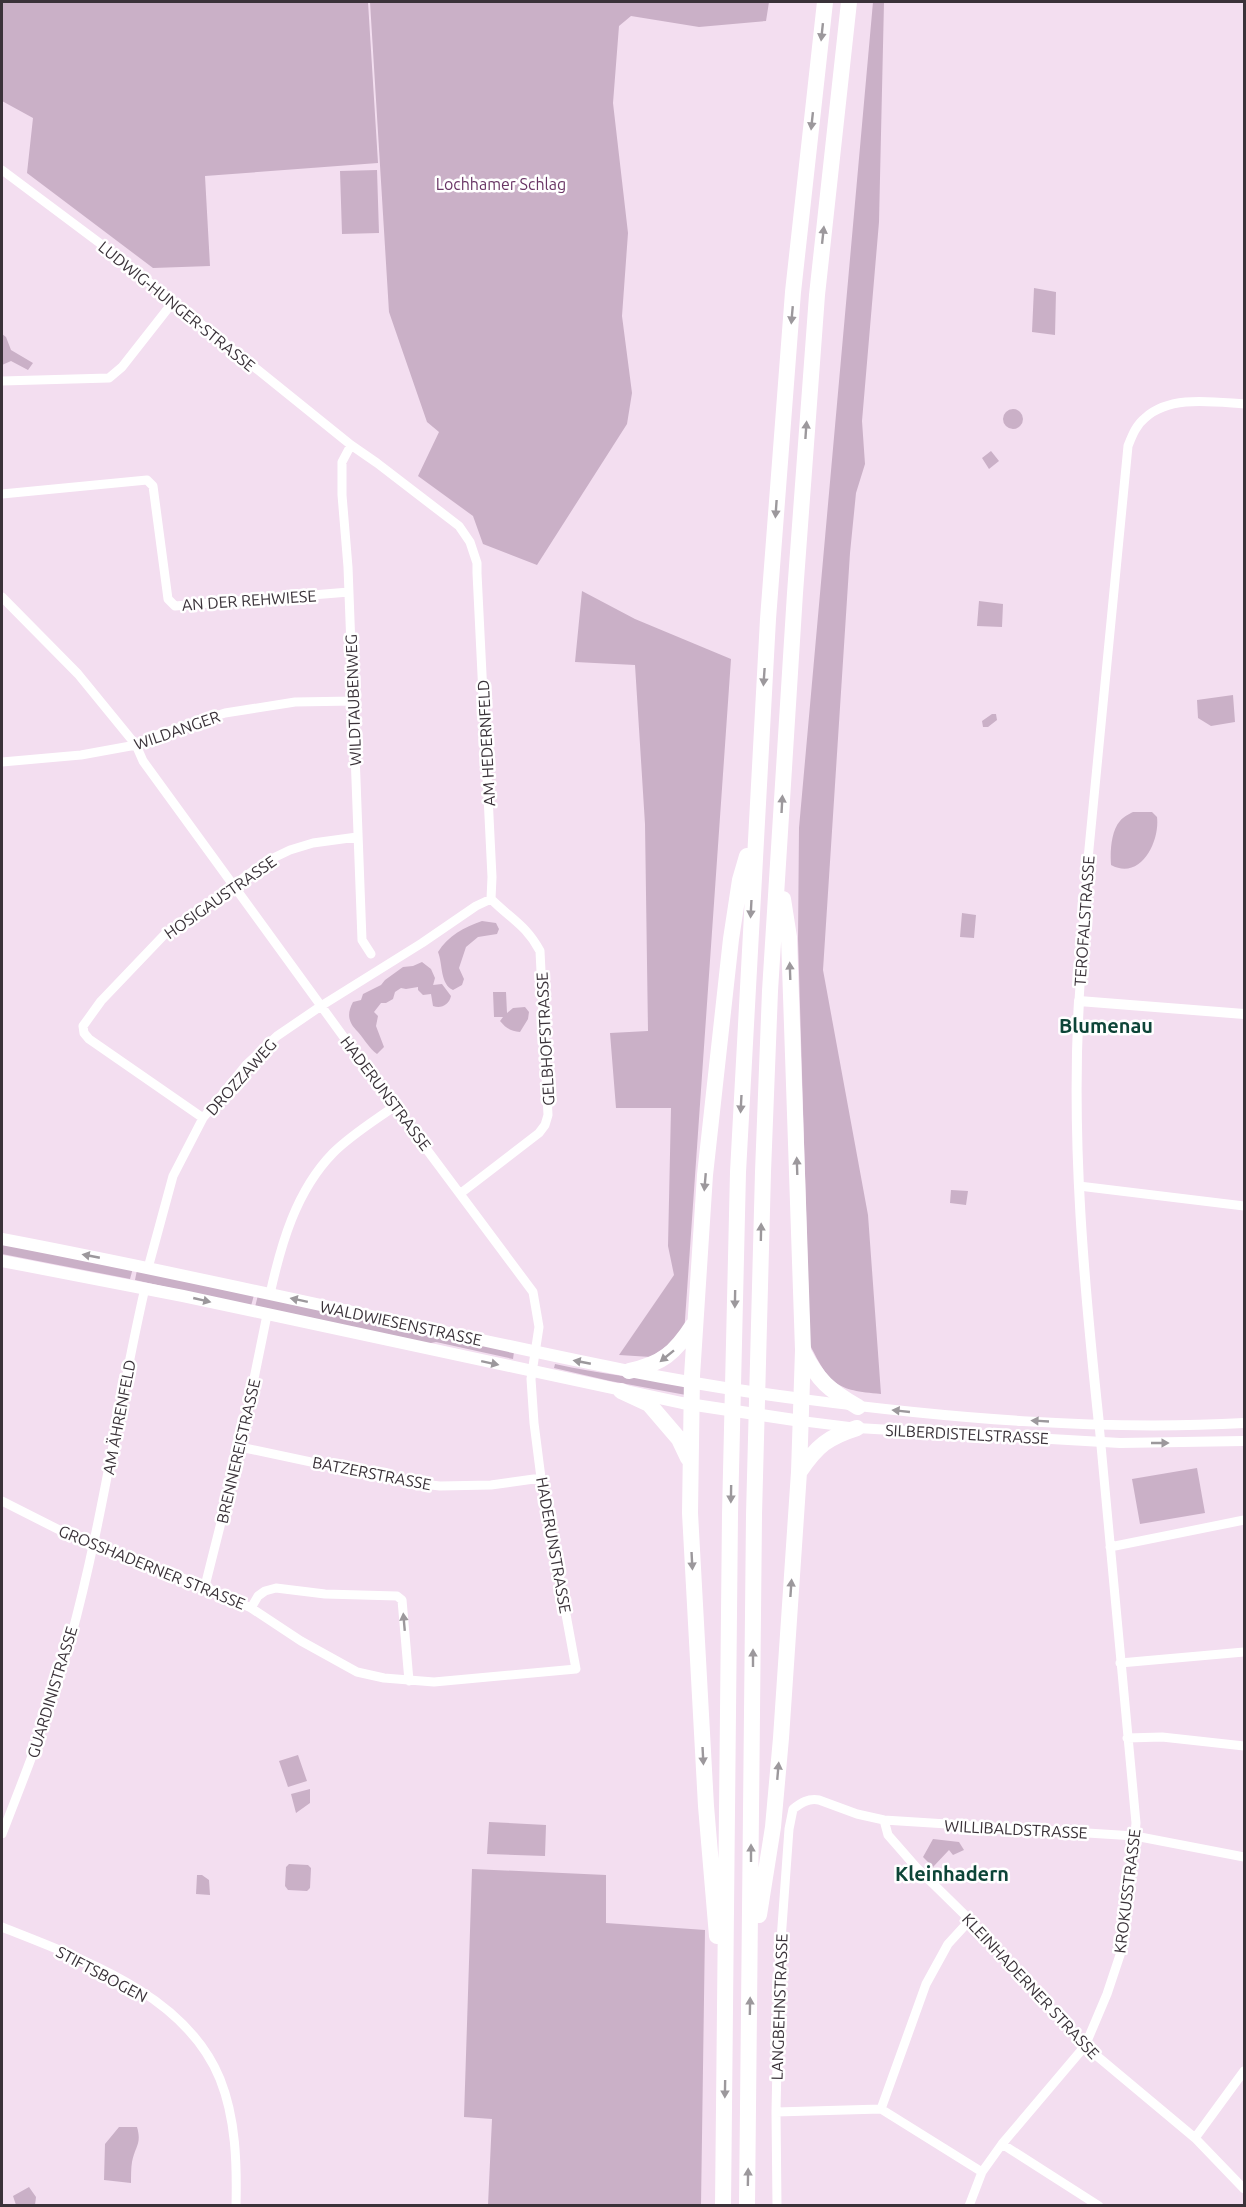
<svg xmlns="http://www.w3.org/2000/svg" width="1246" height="2207" font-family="Ubuntu,sans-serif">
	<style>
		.green { fill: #cab0c7 }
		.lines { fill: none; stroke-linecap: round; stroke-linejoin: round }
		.minor { stroke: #fff; stroke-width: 9 }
		.tertiary { stroke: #fff; stroke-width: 10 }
		.secondary { stroke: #fff; stroke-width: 12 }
		.motorway { stroke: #fff; stroke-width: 16 }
		.oneway { fill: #9c989c }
		.labels { text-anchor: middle; stroke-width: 5; stroke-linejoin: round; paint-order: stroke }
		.park-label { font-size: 16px; fill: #693565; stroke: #fff }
		.street-label { font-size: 16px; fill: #3a3239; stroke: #fff }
		.quarter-label { font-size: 20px; font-weight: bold; fill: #0d4538; stroke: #fff }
	</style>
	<rect width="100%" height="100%" fill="#f3def0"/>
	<!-- green -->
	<path class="green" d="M 2,2 L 368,2 L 378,163 L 205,176 L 210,266 L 153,268 L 27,173 L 33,118 L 2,101 Z
		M 370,2 L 769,2 L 766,21 L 699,27 L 631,16 L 619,26 L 613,103 L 628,233 L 622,316 L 632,393 L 627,424 L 537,565 L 483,544 L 473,516 L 418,476 L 439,432 L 427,422 L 389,312 Z
		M 873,2 L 884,2 L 879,222 L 862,421 L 865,464 L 856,493 L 850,553 L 823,970 L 868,1215 L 881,1394 C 836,1390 830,1385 810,1345 L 798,939 L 799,828 Z
		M 377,170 L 379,233 L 342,234 L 340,171 Z
		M 1034,288 L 1056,292 L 1055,335 L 1032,332 Z
		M 2,334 L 6,337 L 11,350 L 33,363 L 28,370 L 11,361 L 2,365 Z
		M1003 419a10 10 0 1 1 20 0a10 10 0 1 1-20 0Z
		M 991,451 L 999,461 L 989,469 L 982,458 Z
		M 582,591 L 635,619 L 731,659 L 684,1334 L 651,1357 L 619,1355 L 674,1275 L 668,1246 L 671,1108 L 616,1108 L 610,1033 L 648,1031 L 645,824 L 635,665 L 575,662 Z
		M 979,601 L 1003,604 L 1002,627 L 977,626 Z
		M 1233,695 L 1235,722 L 1211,726 L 1198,718 L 1197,700 Z
		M 992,714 L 996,714 L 997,720 L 988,727 L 983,727 L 982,721 Z
		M 1133,812 L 1152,812 L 1157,817 C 1160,841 1141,881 1111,865 C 1110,852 1111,831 1120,821 C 1123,817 1129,814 1133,812 Z
		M 962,913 L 976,915 L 974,938 L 960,937 Z
		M 482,921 L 496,923 L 499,929 L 497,934 L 478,937 L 466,947 L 459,968 L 464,979 L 462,985 L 453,990 C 440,984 443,965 438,952 C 448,936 464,927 482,921 Z
		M 422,962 L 431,969 L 435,978 L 432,989 L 433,985 L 442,984 L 451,996 C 449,1005 441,1009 433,1006 L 431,994 L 423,995 L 418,990 L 418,987 L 406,989 L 401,988 L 395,992 L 393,999 L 386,1003 L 381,1003 L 374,1012 L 378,1016 L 376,1026 L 384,1047 L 377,1054 C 369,1048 365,1040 358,1032 C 349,1023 346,1015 353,1002 L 361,1000 L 363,994 L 381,985 L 385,980 L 403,967 L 413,966 Z
		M 493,992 L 506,992 L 507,1013 L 513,1008 L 525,1007 L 529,1012 L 528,1019 L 520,1032 C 510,1031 506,1028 500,1021 L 503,1017 L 494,1017 Z
		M 951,1190 L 968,1191 L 966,1205 L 950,1203 Z
		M 2,1243 L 133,1268 L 130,1279 L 2,1254 Z
		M 137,1270 L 254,1295 L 251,1306 L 135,1280 Z
		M 258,1295 L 514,1352 L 513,1359 L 436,1342 L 426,1344 L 255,1307 Z
		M 555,1364 C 599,1374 643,1378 687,1385 L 686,1395 L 610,1381 L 554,1368 Z
		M 1197,1468 L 1205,1513 L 1140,1524 L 1132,1479 Z
		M 298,1755 L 307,1781 L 288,1787 L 279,1761 Z
		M 310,1789 L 310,1803 L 296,1813 L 291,1794 Z
		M 489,1822 L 546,1825 L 545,1856 L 487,1854 Z
		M 933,1839 L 959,1842 L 964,1850 L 953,1855 L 949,1850 L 933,1867 L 923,1857 Z
		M 289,1864 L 308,1865 L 311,1868 L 310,1888 L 307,1891 L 288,1890 L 285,1886 L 286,1867 Z
		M 472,1869 L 606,1875 L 606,1923 L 705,1930 L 701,2205 L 488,2205 L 492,2119 L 464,2117 Z
		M 197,1875 L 202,1875 L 209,1880 L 210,1895 L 196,1894 Z
		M 119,2127 L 137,2127 C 142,2144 135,2146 132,2162 C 131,2168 131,2176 131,2183 L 104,2180 L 105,2144 Z
		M 29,2187 L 36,2197 L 35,2205 L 16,2205 L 13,2196 Z"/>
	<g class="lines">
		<!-- minor -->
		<path class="minor" d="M 2,170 L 113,253 L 351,445 L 377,463 L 459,526 L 470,542 L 477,563 L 477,573 L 492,877 L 491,899
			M 2,381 L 109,378 L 122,367 L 173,302
			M 351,445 L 342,462 L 342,495 L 348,567 L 362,940 L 371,954
			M 2,494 L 147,480 L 153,486 L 168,599 L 175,606 L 349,592
			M 2,597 L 78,674 L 136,745 L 143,761 L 372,1076 L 533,1292 L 539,1327 L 531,1379 L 534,1423 L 541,1478 L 576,1669 L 434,1682 L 384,1678 L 357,1672 L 301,1641 L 251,1608 L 194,1582 L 91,1546 L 2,1501
			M 2,762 L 81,755 L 136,745 L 153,736 L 225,713 L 295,702 L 354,701
			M 1079,1001 L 1088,859 L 1128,446 C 1132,436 1136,425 1145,418 C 1170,395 1213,402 1244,404
			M 203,1118 L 89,1039 L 84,1033 L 83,1026 L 101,1001 L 165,934 L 267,861 L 290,850 L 313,843 L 357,837
			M 1079,1186 L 1244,1206
			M 461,1193 L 539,1133 L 545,1125 L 548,1115 L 540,951 C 526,925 511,919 491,899
			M 148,1268 L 173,1176 L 203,1118 L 246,1065 L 277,1036 L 321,1006 L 422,943 L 476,906 L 491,899
			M 270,1294 C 281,1244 296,1191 333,1153 C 351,1135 374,1121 395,1106
			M 240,1447 L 405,1482 L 440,1486 L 491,1485 L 541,1478
			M 1110,1547 L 1244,1520
			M 205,1586 L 240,1447 L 267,1315
			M 251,1608 L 258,1596 L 265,1591 L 276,1588 L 325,1594 L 397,1596 L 402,1600 L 409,1681
			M 1120,1663 L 1244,1652
			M 1127,1738 L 1162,1737 L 1244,1746
			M 884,1820 L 888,1835 L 916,1867 L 970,1920 L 1085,2046 L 1195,2138 L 1244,2189
			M 2,1834 C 27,1770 52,1707 70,1641 C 102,1525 118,1405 145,1288
			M 2,1927 C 81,1959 185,1993 220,2079 C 236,2119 237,2164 236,2206
			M 881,2109 L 926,1984 L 948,1944 L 970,1920
			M 776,2112 L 881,2109 L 982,2172
			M 1195,2138 L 1244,2071
			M 1002,2144 L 1099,2206
			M 777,2206 L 776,2112 L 779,1968 L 789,1829 L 793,1809 C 801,1803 808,1798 819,1800 L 857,1814 L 884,1820 L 1135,1836 L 1244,1857
			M 969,2206 L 982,2172 L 1002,2144 L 1085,2046 L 1107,1994 L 1122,1949 L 1127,1915 L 1136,1823 L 1099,1424"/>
		<!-- tertiary -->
		<path class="tertiary" d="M 802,1399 C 948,1418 1097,1431 1244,1423
			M 801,1421 L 857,1428 L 1120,1443 L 1244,1441
			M 1099,1424 C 1084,1284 1071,1142 1079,1001 L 1244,1014"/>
		<!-- secondary -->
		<path class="secondary" d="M 2,1239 C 150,1267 297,1300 445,1332 C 563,1358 681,1384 802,1399
			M 2,1261 L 183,1296 L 682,1403 L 801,1421"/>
		<!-- motorway -->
		<path class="motorway" d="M 803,1351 C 818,1381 829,1390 858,1407
			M 629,1371 C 662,1364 675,1353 693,1325
			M 621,1391 L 649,1404 L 679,1439 L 688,1458
			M 800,1471 C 817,1446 828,1437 857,1428
			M 759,1915 L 773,1827 L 781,1738 L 799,1472 L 803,1350 L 789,937 L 783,899
			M 717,1936 L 706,1806 L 690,1513 L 692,1376 L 705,1175 L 731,939 L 740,880 L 747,856
			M 723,2206 L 730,1514 L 738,1172 L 768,619 L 793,292 L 825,2
			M 747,2206 L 754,1515 L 763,1172 L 770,991 L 795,593 L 817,295 L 849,2"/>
	</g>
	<!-- one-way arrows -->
	<defs><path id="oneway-solid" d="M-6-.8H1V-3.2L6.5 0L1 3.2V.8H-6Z" transform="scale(1.5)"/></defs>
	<g class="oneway">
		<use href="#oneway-solid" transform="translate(822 32) rotate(96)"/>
		<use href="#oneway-solid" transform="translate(812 121) rotate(96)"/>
		<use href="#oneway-solid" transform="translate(823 235) rotate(-84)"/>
		<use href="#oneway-solid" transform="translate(792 315) rotate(95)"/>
		<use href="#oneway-solid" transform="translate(806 430) rotate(-86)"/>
		<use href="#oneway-solid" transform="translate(776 509) rotate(94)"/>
		<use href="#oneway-solid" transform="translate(764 677) rotate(94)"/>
		<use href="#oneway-solid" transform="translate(782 804) rotate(-87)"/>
		<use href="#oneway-solid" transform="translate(751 909) rotate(93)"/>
		<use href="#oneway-solid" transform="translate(790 971) rotate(-92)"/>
		<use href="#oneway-solid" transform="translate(741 1104) rotate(93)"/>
		<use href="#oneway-solid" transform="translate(797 1166) rotate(-92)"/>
		<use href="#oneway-solid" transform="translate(705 1182) rotate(95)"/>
		<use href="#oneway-solid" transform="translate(761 1232) rotate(-89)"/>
		<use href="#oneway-solid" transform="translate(91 1256) rotate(-169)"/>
		<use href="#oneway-solid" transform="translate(735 1299) rotate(91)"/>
		<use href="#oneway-solid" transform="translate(202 1300) rotate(13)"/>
		<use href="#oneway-solid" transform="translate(299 1300) rotate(-168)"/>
		<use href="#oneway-solid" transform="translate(667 1356) rotate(141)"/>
		<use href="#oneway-solid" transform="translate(582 1362) rotate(-169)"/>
		<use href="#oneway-solid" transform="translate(490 1363) rotate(12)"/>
		<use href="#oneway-solid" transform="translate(901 1411) rotate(-174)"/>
		<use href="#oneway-solid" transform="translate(1040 1421) rotate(-177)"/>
		<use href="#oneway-solid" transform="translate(1160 1443)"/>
		<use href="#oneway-solid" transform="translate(731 1494) rotate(91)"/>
		<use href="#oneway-solid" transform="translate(692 1561) rotate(87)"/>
		<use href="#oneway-solid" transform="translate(791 1588) rotate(-86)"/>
		<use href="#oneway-solid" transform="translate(404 1622) rotate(-95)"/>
		<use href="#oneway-solid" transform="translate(753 1658) rotate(-90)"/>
		<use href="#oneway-solid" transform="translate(703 1756) rotate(87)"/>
		<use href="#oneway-solid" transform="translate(778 1771) rotate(-85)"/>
		<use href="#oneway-solid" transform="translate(751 1853) rotate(-90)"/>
		<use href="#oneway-solid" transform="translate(750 2006) rotate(-89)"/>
		<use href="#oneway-solid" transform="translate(725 2089) rotate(91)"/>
		<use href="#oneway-solid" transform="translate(748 2177) rotate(-89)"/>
	</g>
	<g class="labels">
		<!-- park labels -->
		<g class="park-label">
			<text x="501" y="190">Lochhamer Schlag</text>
		</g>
		<!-- street labels -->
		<g class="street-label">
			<text transform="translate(177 306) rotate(39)" y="6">LUDWIG-HUNGER-STRASSE</text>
			<text transform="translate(249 600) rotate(-4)" y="6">AN DER REHWIESE</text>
			<text transform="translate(353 700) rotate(-92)" y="6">WILDTAUBENWEG</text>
			<text transform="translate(177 730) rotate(-19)" y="6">WILDANGER</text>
			<text transform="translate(486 743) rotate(-93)" y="6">AM HEDERNFELD</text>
			<text transform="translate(220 897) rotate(-35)" y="6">HOSIGAUSTRASSE</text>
			<text transform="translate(1084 921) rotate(-86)" y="6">TEROFALSTRASSE</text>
			<text transform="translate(545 1039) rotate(-93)" y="6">GELBHOFSTRASSE</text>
			<text transform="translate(241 1077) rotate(-48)" y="6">DROZZAWEG</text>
			<text transform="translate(386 1093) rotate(53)" y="6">HADERUNSTRASSE</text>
			<text transform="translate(401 1323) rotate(12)" y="6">WALDWIESENSTRASSE</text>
			<text transform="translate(119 1417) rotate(-79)" y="6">AM ÄHRENFELD</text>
			<text transform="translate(967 1434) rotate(3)" y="6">SILBERDISTELSTRASSE</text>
			<text transform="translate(238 1451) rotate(-77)" y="6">BRENNEREISTRASSE</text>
			<text transform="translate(372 1473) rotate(11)" y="6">BATZERSTRASSE</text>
			<text transform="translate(554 1545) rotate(80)" y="6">HADERUNSTRASSE</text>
			<text transform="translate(152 1567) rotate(22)" y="6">GROSSHADERNER STRASSE</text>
			<text transform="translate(52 1692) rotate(-73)" y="6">GUARDINISTRASSE</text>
			<text transform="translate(1016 1829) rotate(3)" y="6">WILLIBALDSTRASSE</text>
			<text transform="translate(1127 1891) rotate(-83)" y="6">KROKUSSTRASSE</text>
			<text transform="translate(102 1974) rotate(28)" y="6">STIFTSBOGEN</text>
			<text transform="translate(1031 1986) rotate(47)" y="6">KLEINHADERNER STRASSE</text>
			<text transform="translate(779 2007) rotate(-88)" y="6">LANGBEHNSTRASSE</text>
		</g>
		<!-- quarter labels -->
		<g class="quarter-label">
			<text x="1106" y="1033">Blumenau</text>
			<text x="952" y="1881">Kleinhadern</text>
		</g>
	</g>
	<!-- border -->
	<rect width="1246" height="2207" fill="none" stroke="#3a3239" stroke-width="6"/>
</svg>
